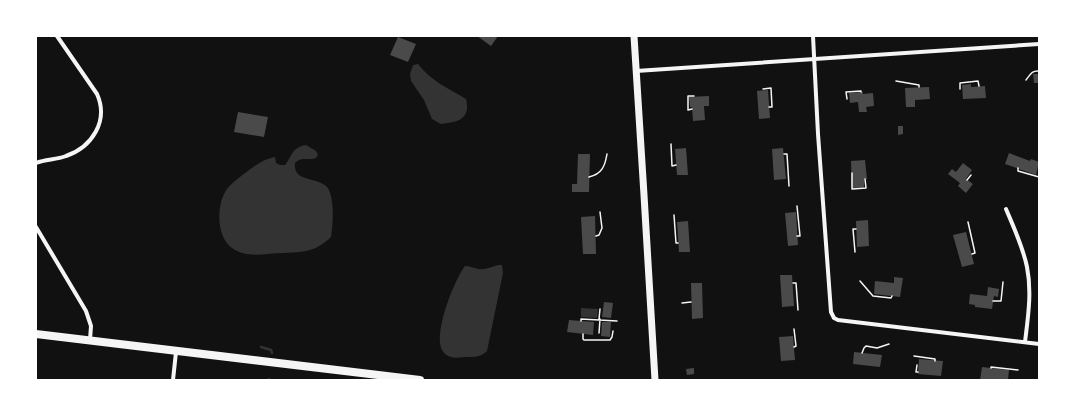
<svg xmlns="http://www.w3.org/2000/svg" width="1075" height="416" font-family="'IBM Plex Sans',sans-serif">
	<style>
		.water { fill: #333 }
		.lines { fill: none; stroke-linecap: round; stroke-linejoin: round }
		.stream { stroke: #333; stroke-width: 2.5 }
		.building { fill: #4a4a4a }
		.path { stroke: #f5f5f5; stroke-width: 1.5 }
		.minor { stroke: #f5f5f5; stroke-width: 4 }
		.tertiary { stroke: #f5f5f5; stroke-width: 7 }
		.primary { stroke: #f5f5f5; stroke-width: 8 }
	</style>
	<rect width="100%" height="100%" fill="#111"/>
	<!-- water -->
	<path class="water" d="M 418,64 C 432,82 448,88 466,99 C 471,120 457,122 441,124 L 432,119 L 424,100 L 411,81 L 410,74 L 413,65 Z
		M 306,145 L 316,151 L 318,155 L 316,158 C 308,161 302,156 295,163 C 293,183 316,176 327,187 C 335,197 333,225 331,237 C 315,252 304,252 283,253 C 266,253 247,259 232,248 C 216,237 216,204 227,189 C 231,183 255,165 263,161 C 266,159 271,158 275,157 L 276,163 L 280,165 L 285,165 C 293,155 291,148 306,145 Z
		M 498,265 L 502,265 L 503,273 L 487,351 C 480,358 473,357 464,357 C 456,358 447,359 442,350 C 433,334 454,280 465,266 C 470,266 474,268 478,269 C 486,270 491,267 498,265 Z
		M 581,308 L 598,309 L 597,318 L 581,317 Z"/>
	<g class="lines">
		<!-- stream -->
		<path class="stream" d="M 261,347 L 271,350 L 272,353
			M 269,380 L 269,379"/>
	</g>
	<!-- building -->
	<path class="building" d="M 477,36 L 498,36 L 491,46 Z
		M 398,37 L 416,44 L 408,62 L 390,55 Z
		M 1033,74 L 1039,74 L 1039,83 L 1034,83 Z
		M 971,84 L 971,87 L 985,86 L 986,98 L 963,99 L 962,85 Z
		M 929,87 L 930,99 L 915,100 L 915,107 L 906,107 L 905,88 Z
		M 768,90 L 770,118 L 759,119 L 757,91 Z
		M 863,92 L 863,94 L 873,93 L 874,106 L 866,107 L 867,112 L 859,112 L 858,102 L 850,103 L 849,93 Z
		M 709,96 L 709,106 L 704,106 L 705,120 L 693,121 L 692,107 L 690,107 L 689,97 Z
		M 238,112 L 268,117 L 264,137 L 234,132 Z
		M 898,126 L 903,126 L 903,134 L 898,135 Z
		M 686,148 L 688,175 L 677,175 L 675,149 Z
		M 783,148 L 786,179 L 774,180 L 772,149 Z
		M 1009,153 L 1030,161 L 1031,159 L 1039,162 L 1036,175 L 1005,164 Z
		M 578,154 L 590,154 L 589,192 L 572,192 L 572,184 L 577,184 Z
		M 865,160 L 867,179 L 864,179 L 864,187 L 852,188 L 851,161 Z
		M 963,163 L 972,170 L 966,179 L 973,184 L 966,193 L 958,186 L 960,183 L 948,174 L 952,169 L 956,172 Z
		M 796,212 L 798,245 L 788,246 L 785,213 Z
		M 595,216 L 596,254 L 583,254 L 581,217 Z
		M 868,220 L 869,246 L 857,247 L 856,221 Z
		M 688,221 L 690,252 L 679,252 L 677,222 Z
		M 966,232 L 974,264 L 962,267 L 953,235 Z
		M 780,275 L 792,275 L 794,306 L 782,307 Z
		M 894,277 L 903,278 L 900,297 L 874,294 L 875,281 L 894,283 Z
		M 691,283 L 702,283 L 703,318 L 692,319 Z
		M 988,287 L 999,289 L 998,297 L 994,296 L 992,309 L 975,307 L 975,305 L 969,304 L 970,294 L 987,296 Z
		M 604,302 L 613,303 L 611,318 L 602,317 Z
		M 569,320 L 594,322 L 593,335 L 567,332 Z
		M 602,322 L 611,322 L 610,337 L 601,336 Z
		M 793,336 L 795,360 L 781,361 L 779,337 Z
		M 854,352 L 882,355 L 880,367 L 853,364 Z
		M 919,359 L 943,361 L 941,376 L 918,374 Z
		M 982,367 L 1009,370 L 1008,380 L 980,380 Z
		M 694,368 L 694,374 L 687,375 L 686,369 Z"/>
	<g class="lines">
		<!-- path -->
		<path class="path" d="M 693,36 L 695,36
			M 1026,80 C 1030,75 1032,70 1039,71
			M 896,81 L 919,85 L 919,87
			M 763,89 L 771,88 L 772,107 L 769,107
			M 960,89 L 960,83 L 978,81 L 979,86
			M 847,99 L 846,92 L 861,91 L 861,92
			M 692,109 L 688,110 L 688,96 L 694,96
			M 671,144 L 672,166 L 676,165
			M 784,154 L 787,154 L 789,186
			M 1018,168 L 1018,171 L 1039,177
			M 852,173 L 852,189 L 866,188 L 865,179
			M 589,177 C 602,174 605,166 607,154
			M 967,180 L 971,175
			M 674,215 L 676,243 L 678,243
			M 968,222 L 975,253 L 972,254
			M 596,236 L 599,235 L 602,228 L 600,212
			M 797,236 L 800,236 L 797,206
			M 855,252 L 853,229 L 856,229
			M 860,281 L 873,296 L 891,298 L 892,296
			M 793,283 L 796,283 L 798,310
			M 993,301 L 1001,301 L 1003,282
			M 682,303 L 691,302
			M 599,319 L 600,309
			M 581,321 L 581,319 L 617,321
			M 599,333 L 600,319
			M 583,334 L 583,339 L 584,340 L 610,340 L 612,337 L 613,331
			M 794,347 L 796,346 L 794,329
			M 862,353 L 864,348 L 866,346 L 877,348 L 889,344
			M 914,356 L 935,359 L 935,361
			M 917,365 L 916,372 L 918,372
			M 991,368 L 991,367 L 1018,370"/>
		<!-- minor -->
		<path class="minor" d="M 813,36 L 818,134 L 831,312 L 834,318 L 838,320 L 1039,344
			M 636,71 L 1039,44
			M 36,163 C 46,159 56,160 66,156 C 92,147 109,121 97,94 L 57,36
			M 1006,209 C 1014,228 1023,247 1027,267 C 1032,292 1028,317 1025,342
			M 36,227 L 86,311 L 91,326 L 90,340
			M 173,380 L 176,352"/>
		<!-- tertiary -->
		<path class="tertiary" d="M 634,36 L 644,195 L 655,380"/>
		<!-- primary -->
		<path class="primary" d="M 36,334 L 420,380"/>
	</g>
	<!-- border -->
	<rect width="1075" height="416" fill="none" stroke="#ffffff" stroke-width="74"/>
</svg>
